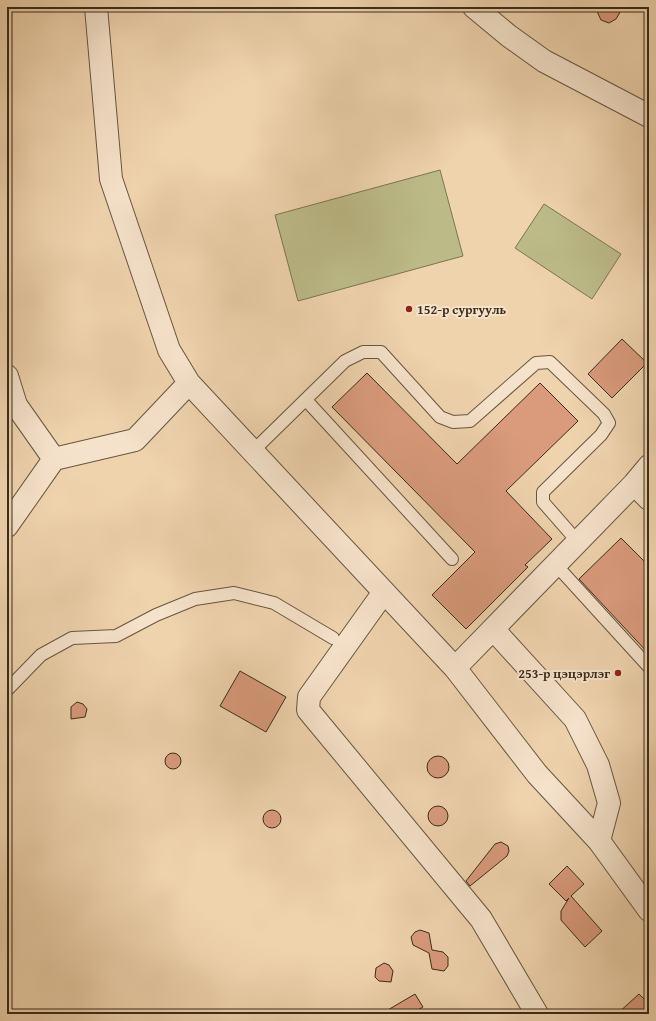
<svg xmlns="http://www.w3.org/2000/svg" width="656" height="1021" font-family="'Gentium Book Plus',serif">
	<style>
		.green { fill: #bcbb88; stroke: #7b7451 }
		.building { fill: #d99b7c; stroke: #3a2c1a }
		.lines { fill: none; stroke-linecap: round; stroke-linejoin: round }
		.service-casing { stroke: #67563f; stroke-width: 14 }
		.minor-casing { stroke: #67563f; stroke-width: 24 }
		.service { stroke: #f5e2ca; stroke-width: 12 }
		.minor { stroke: #f5e2ca; stroke-width: 22 }
		.poi-dot { fill: #8f2418; stroke: #f5e2ca; stroke-width: 1.5 }
		.labels { text-anchor: middle; stroke-width: 4; stroke-linejoin: round; paint-order: stroke }
		.poi-label { font-size: 13px; font-weight: bold; fill: #3a2c1a; stroke: #f5e2ca; text-anchor: start }
	</style>
	<rect width="100%" height="100%" fill="#efd3ad"/>
	<filter id="stains"><feTurbulence type="fractalNoise" baseFrequency=".005" numOctaves="4"/><feColorMatrix values="0 0 0 0 .2 0 0 0 0 .09 0 0 0 0 .02 0 0 0 .5 -.17"/></filter>
	<radialGradient id="worn" r=".72"><stop offset=".6" stop-color="#630" stop-opacity="0"/><stop offset="1" stop-color="#630" stop-opacity=".3"/></radialGradient>
	<!-- green -->
	<path class="green" d="M 440,170 L 463,256 L 298,301 L 275,215 Z
		M 544,204 L 621,254 L 592,299 L 515,248 Z"/>
	<!-- building -->
	<path class="building" d="M 595,7 L 623,7 L 616,19 L 609,23 L 601,20 Z
		M 622,339 L 647,363 L 612,398 L 588,374 Z
		M 367,373 L 457,464 L 540,383 L 578,421 L 506,491 L 552,539 L 525,565 L 528,567 L 466,629 L 432,595 L 475,552 L 332,407 Z
		M 621,538 L 649,566 L 649,654 L 579,579 Z
		M 240,671 L 286,697 L 266,732 L 220,706 Z
		M 77,702 L 83,704 L 87,709 L 85,717 L 71,719 L 71,707 Z
		M165 761a8 8 0 1 1 16 0a8 8 0 1 1-16 0Z
		M427 767a11 11 0 1 1 22 0a11 11 0 1 1-22 0Z
		M428 816a10 10 0 1 1 20 0a10 10 0 1 1-20 0Z
		M263 819a9 9 0 1 1 18 0a9 9 0 1 1-18 0Z
		M 501,842 L 508,846 L 509,851 L 507,856 L 470,886 L 466,881 L 495,844 Z
		M 567,866 L 584,884 L 571,896 L 602,931 L 585,947 L 561,920 L 561,911 L 569,898 L 566,901 L 549,884 Z
		M 420,930 L 429,933 L 432,950 L 443,952 L 448,957 L 448,966 L 444,971 L 432,969 L 429,953 L 413,945 L 411,937 L 415,932 Z
		M 384,963 L 389,965 L 393,971 L 391,982 L 379,981 L 375,977 L 376,968 Z
		M 415,994 L 423,1007 L 411,1014 L 381,1014 Z
		M 639,994 L 649,1004 L 649,1014 L 617,1014 Z"/>
	<g class="lines">
		<defs>
			<path id="service" d="M 306,400 L 452,559
				M 252,452 L 345,361 L 363,352 L 381,352 L 440,417 L 453,422 L 470,421 L 536,363 L 550,362 L 604,414 L 609,423 L 601,435 L 543,492 L 543,502 L 578,542
				M 556,565 L 649,667
				M 7,690 L 41,655 L 72,638 L 116,636 L 156,615 L 195,599 L 234,593 L 274,603 L 333,638"/>
			<path id="minor" d="M 96,7 L 111,179 L 169,350 L 189,383 L 455,668 L 537,774 L 599,841 L 649,910
				M 474,7 L 509,36 L 544,61 L 649,116
				M 7,376 L 16,405 L 54,459
				M 634,484 L 649,499
				M 7,526 L 54,459 L 135,440 L 189,383
				M 384,592 L 309,697 L 308,710 L 481,919 L 537,1014
				M 493,629 L 575,719 L 598,765 L 609,803 L 599,841
				M 455,668 L 634,484 L 649,466"/>
		</defs>
		<!-- service casing -->
		<use href="#service" class="service-casing"/>
		<!-- minor casing -->
		<use href="#minor" class="minor-casing"/>
		<!-- service -->
		<use href="#service" class="service"/>
		<!-- minor -->
		<use href="#minor" class="minor"/>
	</g>
	<!-- markers -->
	<g class="poi-dot">
		<circle cx="409" cy="309" r="4"/>
		<circle cx="618" cy="673" r="4"/>
	</g>
	<g class="labels">
		<!-- poi labels -->
		<g class="poi-label">
			<text x="417" y="314">152-р сургууль</text>
			<text x="610" y="678" text-anchor="end">253-р цэцэрлэг</text>
		</g>
	</g>
	<!-- margin -->
	<rect width="656" height="1021" fill="none" stroke="#efd3ad" stroke-width="24"/>
	<rect x="8" y="8" width="640" height="1005" fill="none" stroke="#3a2c1a" stroke-width="2"/>
	<rect x="12" y="12" width="632" height="997" fill="none" stroke="#3a2c1a"/>
	<rect width="100%" height="100%" filter="url(#stains)"/>
	<rect width="100%" height="100%" fill="url(#worn)"/>
</svg>
